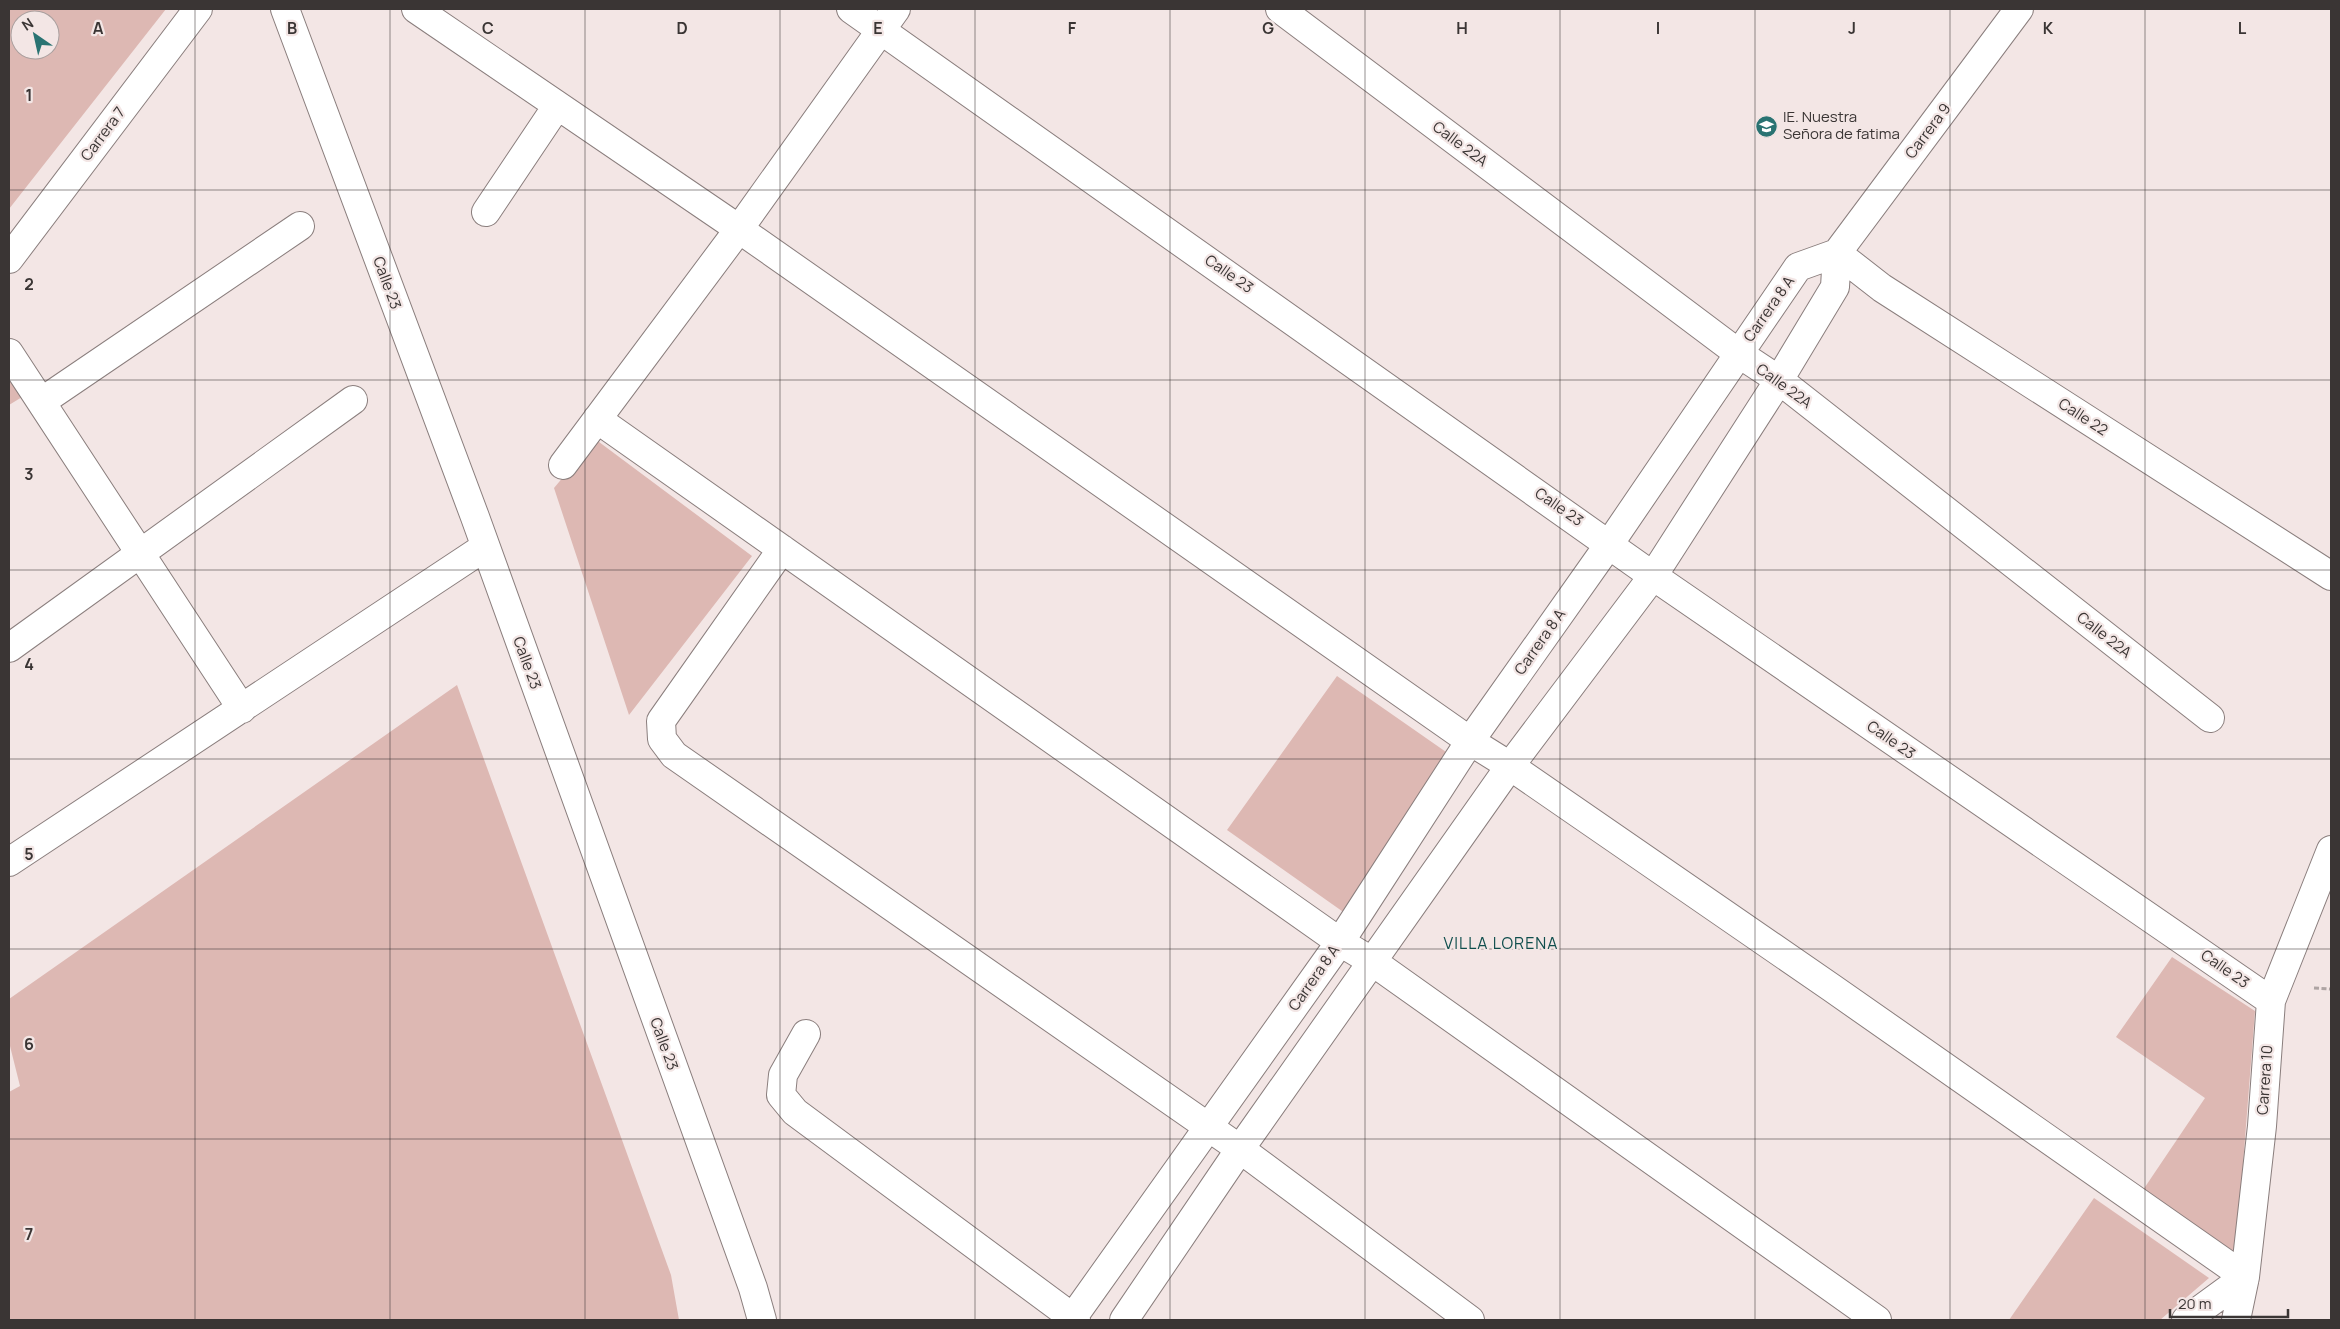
<svg xmlns="http://www.w3.org/2000/svg" width="2340" height="1329" font-family="Manrope,sans-serif">
	<style>
		.green { fill: #ddb8b3; fill-rule: evenodd }
		.lines { fill: none; stroke-linecap: round; stroke-linejoin: round }
		.minor-casing { stroke: #8a7e7d; stroke-width: 30 }
		.path { stroke: #aea4a3; stroke-width: 3; stroke-dasharray: 5 2.5; stroke-linecap: butt }
		.minor { stroke: #fff; stroke-width: 28 }
		.grid { fill: none; stroke: #3a3534; stroke-width: 1; stroke-opacity: 0.55 }
		.labels { text-anchor: middle; stroke-width: 4.5; stroke-linejoin: round; paint-order: stroke }
		.poi-label { font-size: 15px; fill: #3a3534; stroke: #f3e6e5; text-anchor: start }
		.street-label { font-size: 15px; fill: #3a3534; stroke: #f3e6e5 }
		.neighbourhood-label { font-size: 16px; letter-spacing: 1px; fill: #0f4e4d; stroke: #f3e6e5 }
		.grid-label { font-size: 16px; text-anchor: middle; font-weight: bold; fill: #3a3534; stroke: #f3e6e5; stroke-width: 4.5; stroke-linejoin: round; paint-order: stroke }
	</style>
	<rect width="100%" height="100%" fill="#f3e6e5"/>
	<!-- green -->
	<path class="green" d="M 9,9 L 166,9 L 9,209 ZM 20,20 L 50,20 L 50,50 L 20,50 Z
		M 9,366 L 27,394 L 9,405 Z
		M 595,439 L 752,556 L 629,715 L 554,488 Z
		M 1337,676 L 1459,761 L 1349,916 L 1227,830 Z
		M 457,685 L 671,1275 L 679,1320 L 9,1320 L 9,1092 L 20,1086 L 9,1042 L 9,999 Z
		M 2172,957 L 2255,1011 L 2236,1253 L 2143,1190 L 2205,1098 L 2116,1037 Z
		M 2094,1198 L 2209,1278 L 2160,1320 L 2009,1320 Z"/>
	<g class="lines">
		<defs>
			<path id="minor" d="M 285,9 L 475,517 L 753,1288 L 762,1320
				M 416,9 L 739,229 L 1470,741 L 1510,766 L 1832,988 L 2245,1277
				M 851,9 L 1653,576 L 2271,1001
				M 1280,9 L 1738,353 L 1779,380 L 2210,718
				M 486,212 L 557,106
				M 1837,253 L 1882,288 L 2331,576
				M 1837,253 L 2019,9
				M 9,259 L 198,9
				M 9,353 L 242,709
				M 41,402 L 300,226
				M 597,419 L 1340,942 L 1373,962 L 1877,1320
				M 563,465 L 739,229 L 896,9
				M 782,549 L 661,721 L 662,739 L 674,755 L 1240,1149 L 1470,1320
				M 9,648 L 353,400
				M 9,862 L 485,547
				M 806,1034 L 783,1075 L 781,1095 L 795,1112 L 1076,1320
				M 1071,1320 L 1340,942 L 1470,741 L 1610,543 L 1798,267 L 1837,253
				M 1124,1320 L 1240,1149 L 1510,766 L 1653,576 L 1779,380 L 1835,287 L 1837,253
				M 2186,1320 L 2245,1277
				M 2236,1320 L 2245,1277 L 2262,1126 L 2271,1001 L 2331,850"/>
		</defs>
		<!-- minor casing -->
		<use href="#minor" class="minor-casing"/>
		<!-- path -->
		<path class="path" d="M 2314,988 L 2331,989"/>
		<!-- minor -->
		<use href="#minor" class="minor"/>
	</g>
	<!-- grid -->
	<path class="grid" d="M 195,9 L 195,1320M 390,9 L 390,1320M 585,9 L 585,1320M 780,9 L 780,1320M 975,9 L 975,1320M 1170,9 L 1170,1320M 1365,9 L 1365,1320M 1560,9 L 1560,1320M 1755,9 L 1755,1320M 1950,9 L 1950,1320M 2145,9 L 2145,1320M 9,190 L 2331,190M 9,380 L 2331,380M 9,570 L 2331,570M 9,759 L 2331,759M 9,949 L 2331,949M 9,1139 L 2331,1139"/>
	<!-- icons -->
	<defs>
		<symbol id="school-disc" viewBox="-11 -11 22 22"><circle r="9.5" fill="#297372" stroke="#f3e6e5"/><path d="M0-5L7-2L0 1L-7-2ZM-4 1L0 2.5L4 1V4Q0 6-4 4Z" fill="#fff"/></symbol>
	</defs>
	<g fill-rule="evenodd">
		<use href="#school-disc" x="1754" y="114" width="25" height="25"/>
	</g>
	<g class="labels">
		<!-- poi labels -->
		<g class="poi-label">
			<text x="1783" y="122">IE. Nuestra<tspan x="1783" dy="17">Señora de fatima</tspan></text>
		</g>
		<!-- street labels -->
		<g class="street-label">
			<text transform="translate(1928 131) rotate(-53)" y="5">Carrera 9</text>
			<text transform="translate(103 134) rotate(-53)" y="5">Carrera 7</text>
			<text transform="translate(1460 144) rotate(37)" y="5">Calle 22A</text>
			<text transform="translate(1229 274) rotate(35)" y="5">Calle 23</text>
			<text transform="translate(387 283) rotate(70)" y="5">Calle 23</text>
			<text transform="translate(1769 309) rotate(-55)" y="5">Carrera 8 A</text>
			<text transform="translate(1784 386) rotate(36)" y="5">Calle 22A</text>
			<text transform="translate(2083 417) rotate(33)" y="5">Calle 22</text>
			<text transform="translate(1559 507) rotate(35)" y="5">Calle 23</text>
			<text transform="translate(2104 635) rotate(38)" y="5">Calle 22A</text>
			<text transform="translate(1540 642) rotate(-55)" y="5">Carrera 8 A</text>
			<text transform="translate(527 663) rotate(70)" y="5">Calle 23</text>
			<text transform="translate(1891 740) rotate(35)" y="5">Calle 23</text>
			<text transform="translate(2225 969) rotate(35)" y="5">Calle 23</text>
			<text transform="translate(1314 978) rotate(-55)" y="5">Carrera 8 A</text>
			<text transform="translate(664 1044) rotate(70)" y="5">Calle 23</text>
			<text transform="translate(2265 1080) rotate(-86)" y="5">Carrera 10</text>
		</g>
		<!-- neighbourhood labels -->
		<g class="neighbourhood-label">
			<text x="1501" y="949">VILLA LORENA</text>
		</g>
	</g>
	<g class="grid-label">
		<text x="98" y="34">A</text>
		<text x="292" y="34">B</text>
		<text x="488" y="34">C</text>
		<text x="682" y="34">D</text>
		<text x="878" y="34">E</text>
		<text x="1072" y="34">F</text>
		<text x="1268" y="34">G</text>
		<text x="1462" y="34">H</text>
		<text x="1658" y="34">I</text>
		<text x="1852" y="34">J</text>
		<text x="2048" y="34">K</text>
		<text x="2242" y="34">L</text>
		<text x="29" y="101">1</text>
		<text x="29" y="290">2</text>
		<text x="29" y="480">3</text>
		<text x="29" y="670">4</text>
		<text x="29" y="860">5</text>
		<text x="29" y="1050">6</text>
		<text x="29" y="1240">7</text>
	</g>
	<!-- border -->
	<rect width="2340" height="1329" fill="none" stroke="#3a3534" stroke-width="20"/>
	<!-- north arrow -->
	<g transform="translate(35 35) rotate(326)"><circle r="24" fill="#f3e6e5" stroke="#a99f9e"/>
	<path d="M0-4L9 19L0 12L-9 19Z" fill="#297372"/>
	<text y="-8" font-size="14" font-weight="bold" text-anchor="middle" fill="#3a3534">N</text>
	</g>
	<!-- scale -->
	<path d="M2170 1309v8h118v-8" fill="none" stroke="#3a3534" stroke-width="2.5"/>
	<text x="2178" y="1309" font-size="15" fill="#3a3534" stroke="#f3e6e5" stroke-width="4" paint-order="stroke">20 m</text>
</svg>
